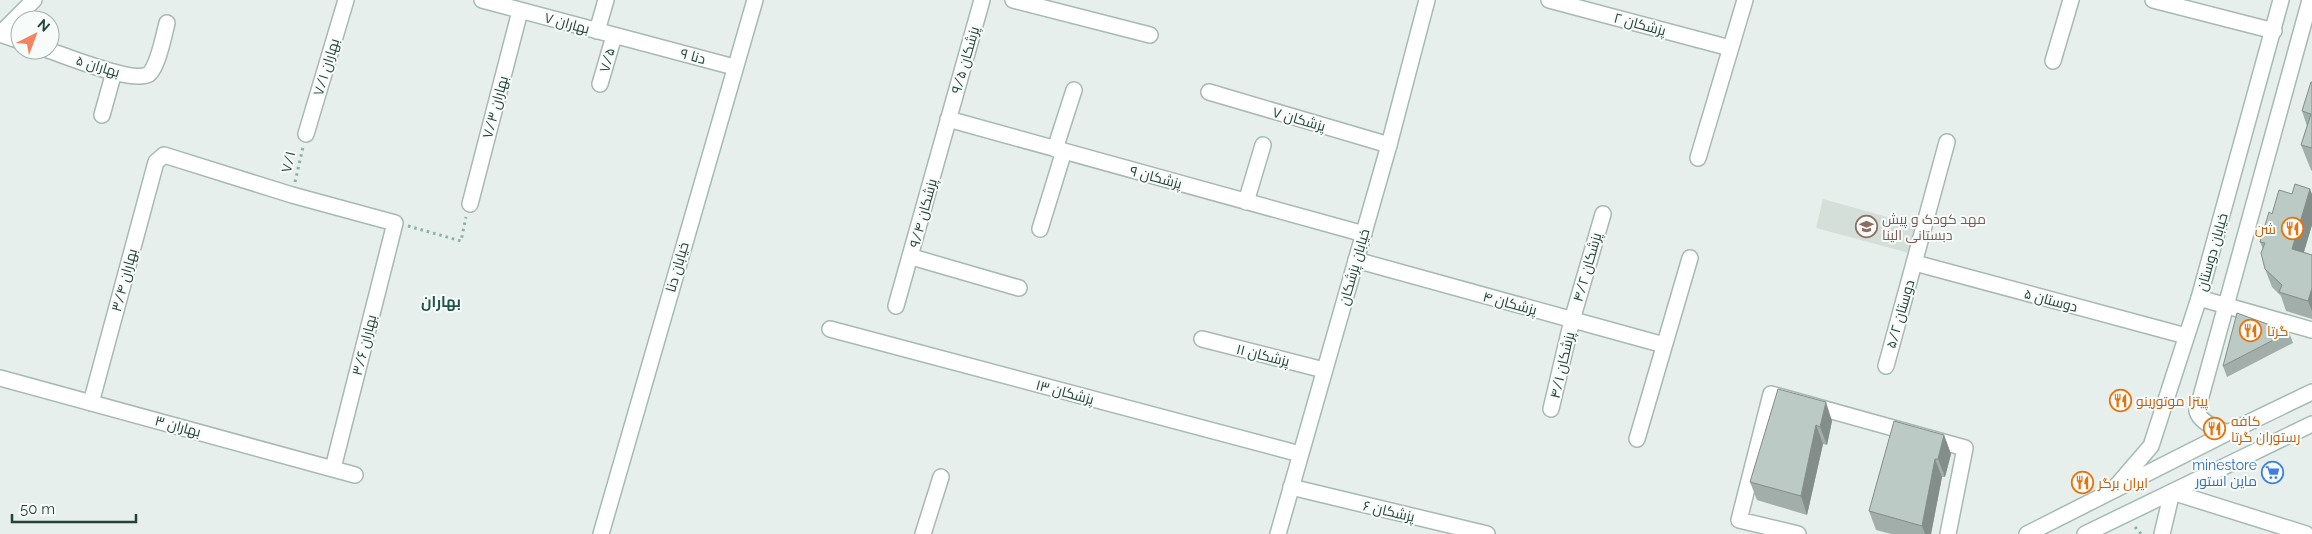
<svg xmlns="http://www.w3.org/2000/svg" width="2312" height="534" font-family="Raleway,Cairo,sans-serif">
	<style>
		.built { fill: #d4dfda }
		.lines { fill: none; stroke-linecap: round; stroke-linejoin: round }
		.street-casing { stroke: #a8b8b2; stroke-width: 18 }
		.secondary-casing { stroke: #a4bbb3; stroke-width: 18 }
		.path { stroke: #86b3a5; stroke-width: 3; stroke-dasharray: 2.5 4; stroke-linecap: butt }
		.street { stroke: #fff; stroke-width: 15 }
		.secondary { stroke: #fff; stroke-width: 15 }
		.wall { fill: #a1aea9 }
		.shaded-wall { fill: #838d89 }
		.building { fill: #bbcac4; stroke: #838d89 }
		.labels { text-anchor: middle; stroke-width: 4; stroke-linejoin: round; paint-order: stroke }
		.street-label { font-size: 14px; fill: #24423a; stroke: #f7fbf9 }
		.education-label { font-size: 14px; fill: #785e54; stroke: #f7fbf9; text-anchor: start }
		.food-label { font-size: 14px; fill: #c56008; stroke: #f7fbf9; text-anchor: start }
		.shop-label { font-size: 14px; fill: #366cbe; stroke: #f7fbf9; text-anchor: end }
		.neighbourhood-label { font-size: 15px; font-weight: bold; fill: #1f5548; stroke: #f7fbf9 }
	</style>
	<rect width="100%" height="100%" fill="#e6efeb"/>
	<!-- built -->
	<path class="built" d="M 1823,199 L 1916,225 L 1909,253 L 1816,228 Z"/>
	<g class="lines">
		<defs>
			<path id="street" d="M 482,0 L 734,67
				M 1013,0 L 1150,35
				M 1549,0 L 1730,48
				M 2153,0 L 2274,31
				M 597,31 L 606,0
				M 0,34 L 20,41
				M 48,50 C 66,56 134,84 149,74 C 158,66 164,35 167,23
				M 2053,61 L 2071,0
				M 600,84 L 614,36
				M 1209,92 L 1389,145
				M 102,115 L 114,72
				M 948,119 L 1364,234
				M 306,134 L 346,0
				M 1055,149 L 1074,90
				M 1698,158 L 1745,0
				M 1246,202 L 1263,145
				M 470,204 L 520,11
				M 1040,229 L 1064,151
				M 912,257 L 1019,288
				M 1356,260 L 1664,345
				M 1915,263 L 2186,336
				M 2199,298 L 2312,330
				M 896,306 L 982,0
				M 830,329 L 1300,454
				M 1202,339 L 1324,370
				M 1886,366 L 1947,142
				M 0,378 L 355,475
				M 91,403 L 156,162 L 164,155 L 292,195 L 395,223 L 333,468
				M 1551,409 L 1572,320 L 1603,214
				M 1637,439 L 1690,258
				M 1291,487 L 1487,534
				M 2172,492 L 2306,534
				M 923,534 L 941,477
				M 1798,534 L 1739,520 L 1771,394 L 1965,448 L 1948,534"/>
			<path id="secondary" d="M 0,34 L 34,0
				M 2227,433 C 2217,428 2200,423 2197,411 L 2310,0
				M 2113,490 L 2151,446 L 2199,298 L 2281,0
				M 601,534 L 755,0
				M 1278,534 L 1389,145 L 1427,0
				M 2027,534 L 2227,433 L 2312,392
				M 2085,534 L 2312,424
				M 2162,534 L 2172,492"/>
		</defs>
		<!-- street casing -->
		<use href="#street" class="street-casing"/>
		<!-- secondary casing -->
		<use href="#secondary" class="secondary-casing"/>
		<!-- path -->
		<path class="path" d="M 295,182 L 303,147
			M 408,226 L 461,241 L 466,217
			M 2135,527 L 2141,534"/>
		<!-- street -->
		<use href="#street" class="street"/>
		<!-- secondary -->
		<use href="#secondary" class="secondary"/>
	</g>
	<!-- wall -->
	<path class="wall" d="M 2312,82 L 2312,171 L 2311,170 L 2301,145 L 2307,126 L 2302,111 Z
		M 2292,194 L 2312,194 L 2312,225 L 2304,252 L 2312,255 L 2312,319 L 2286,311 L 2281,296 L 2272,287 L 2265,269 L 2263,249 L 2260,242 L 2272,214 Z
		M 2289,332 L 2293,343 L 2227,377 L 2223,366 Z
		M 1778,389 L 1832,421 L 1827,445 L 1823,444 L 1807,515 L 1757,500 L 1750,482 Z
		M 1944,435 L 1951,454 L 1945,477 L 1942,477 L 1931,534 L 1891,534 L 1876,530 L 1869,511 Z"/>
	<!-- shaded-wall -->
	<path class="shaded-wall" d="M 2310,189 L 2312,194 L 2312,225 L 2299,268 L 2292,249 Z
		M 2312,288 L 2312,311 L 2308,301 Z
		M 1826,402 L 1832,421 L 1827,445 L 1820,427 Z
		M 1816,425 L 1823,444 L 1807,515 L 1801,496 Z
		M 1944,435 L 1951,454 L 1945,477 L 1938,459 Z
		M 1935,459 L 1942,477 L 1931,534 L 1925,534 L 1922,526 Z"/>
	<!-- building -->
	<path class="building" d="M 2311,82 L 2312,82 L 2312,148 L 2301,145 L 2311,114 L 2302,111 Z
		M 2295,184 L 2310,189 L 2292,249 L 2312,255 L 2312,288 L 2308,301 L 2279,292 L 2282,285 L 2265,269 L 2261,253 L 2265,243 L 2260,242 L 2269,212 L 2272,214 L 2279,190 L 2292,194 Z
		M 2237,313 L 2289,332 L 2223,366 Z
		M 1778,389 L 1826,402 L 1820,427 L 1816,425 L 1801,496 L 1750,482 Z
		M 1894,421 L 1944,435 L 1938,459 L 1935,459 L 1922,526 L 1869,511 Z"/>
	<!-- icons -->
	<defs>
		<symbol id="school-ring" viewBox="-11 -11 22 22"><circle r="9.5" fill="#f7fbf9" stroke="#8d6e63" stroke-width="1.5"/><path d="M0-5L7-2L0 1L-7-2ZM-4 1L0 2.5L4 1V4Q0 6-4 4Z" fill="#8d6e63"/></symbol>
		<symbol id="restaurant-ring" viewBox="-11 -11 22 22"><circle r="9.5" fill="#f7fbf9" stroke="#e8710a" stroke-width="1.5"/><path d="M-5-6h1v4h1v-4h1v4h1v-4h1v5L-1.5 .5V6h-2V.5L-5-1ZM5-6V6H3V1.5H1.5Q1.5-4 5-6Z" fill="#e8710a"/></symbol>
		<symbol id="supermarket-ring" viewBox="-11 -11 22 22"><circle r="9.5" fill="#f7fbf9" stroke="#3f7fe0" stroke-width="1.5"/><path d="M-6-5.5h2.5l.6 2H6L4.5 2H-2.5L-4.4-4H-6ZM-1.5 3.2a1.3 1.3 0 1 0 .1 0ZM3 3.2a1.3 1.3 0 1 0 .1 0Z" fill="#3f7fe0"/></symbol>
	</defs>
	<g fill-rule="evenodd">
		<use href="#school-ring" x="1854" y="214" width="25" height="25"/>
		<use href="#restaurant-ring" x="2280" y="216" width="25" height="25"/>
		<use href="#restaurant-ring" x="2238" y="318" width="25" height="25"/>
		<use href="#restaurant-ring" x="2108" y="388" width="25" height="25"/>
		<use href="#restaurant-ring" x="2202" y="416" width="25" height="25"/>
		<use href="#supermarket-ring" x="2260" y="460" width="25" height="25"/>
		<use href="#restaurant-ring" x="2070" y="470" width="25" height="25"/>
	</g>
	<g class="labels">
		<!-- street labels -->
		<g class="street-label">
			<text transform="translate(567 23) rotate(15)" y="5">۷ بهاران</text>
			<text transform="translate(1640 24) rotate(15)" y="5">۲ پزشکان</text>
			<text transform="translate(693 56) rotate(15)" y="5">۹ دنا</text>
			<text transform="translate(607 60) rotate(-74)" y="5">۷/۵</text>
			<text transform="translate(965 60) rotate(-74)" y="5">۹/۵ پزشکان</text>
			<text transform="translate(98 66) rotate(17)" y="5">۵ بهاران</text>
			<text transform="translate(326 67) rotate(-73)" y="5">۷/۱ بهاران</text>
			<text transform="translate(495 107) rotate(-75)" y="5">۷/۳ بهاران</text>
			<text transform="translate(1299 119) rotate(16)" y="5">۷ پزشکان</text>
			<text transform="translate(288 162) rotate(-77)" y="5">۷/۱</text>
			<text transform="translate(1156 177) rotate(15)" y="5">۹ پزشکان</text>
			<text transform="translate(923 213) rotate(-75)" y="5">۹/۴ پزشکان</text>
			<text transform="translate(2212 252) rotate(-74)" y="5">خیابان دوستان</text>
			<text transform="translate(677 267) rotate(-74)" y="5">خیابان دنا</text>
			<text transform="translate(1354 267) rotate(-74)" y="5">خیابان پزشکان</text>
			<text transform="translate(1587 267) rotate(-74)" y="5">۴/۲ پزشکان</text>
			<text transform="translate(124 280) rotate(-75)" y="5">۳/۴ بهاران</text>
			<text transform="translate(2051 300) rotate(15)" y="5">۵ دوستان</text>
			<text transform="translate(1510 303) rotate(15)" y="5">۴ پزشکان</text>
			<text transform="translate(1900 314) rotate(-74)" y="5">۵/۲ دوستان</text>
			<text transform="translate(364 345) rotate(-76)" y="5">۳/۶ بهاران</text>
			<text transform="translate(1263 355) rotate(14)" y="5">۱۱ پزشکان</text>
			<text transform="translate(1562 365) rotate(-77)" y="5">۴/۱ پزشکان</text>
			<text transform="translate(1065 392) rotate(15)" y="5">۱۳ پزشکان</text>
			<text transform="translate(178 426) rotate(15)" y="5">۳ بهاران</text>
			<text transform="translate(1389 511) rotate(13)" y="5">۶ پزشکان</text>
		</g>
		<!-- education labels -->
		<g class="education-label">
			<text x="1882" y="224">مهد کودک و پیش<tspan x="1882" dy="16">دبستانی الینا</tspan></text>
		</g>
		<!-- food labels -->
		<g class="food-label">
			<text x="2276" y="234" text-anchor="end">شن</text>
			<text x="2267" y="336">گرتا</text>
			<text x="2136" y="406">پیتزا موتورینو</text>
			<text x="2231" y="426">کافه<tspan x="2231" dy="16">رستوران گرتا</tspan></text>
			<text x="2098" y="488">ایران برگر</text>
		</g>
		<!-- shop labels -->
		<g class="shop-label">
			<text x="2257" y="470">minestore<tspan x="2257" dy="16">ماین استور</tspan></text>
		</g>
		<!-- neighbourhood labels -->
		<g class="neighbourhood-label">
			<text x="441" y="307">بهاران</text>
		</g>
	</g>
	<!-- north arrow -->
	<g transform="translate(35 35) rotate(42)"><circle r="24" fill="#f7fbf9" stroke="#a3b1ad"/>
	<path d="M0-4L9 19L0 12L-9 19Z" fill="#f4845f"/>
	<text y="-8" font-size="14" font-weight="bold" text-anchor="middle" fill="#24423a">N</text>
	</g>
	<!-- scale -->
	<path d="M12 514v8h124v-8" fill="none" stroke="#24423a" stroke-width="2.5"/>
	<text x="20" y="514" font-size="15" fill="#24423a" stroke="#f7fbf9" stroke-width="4" paint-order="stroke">50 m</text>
</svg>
